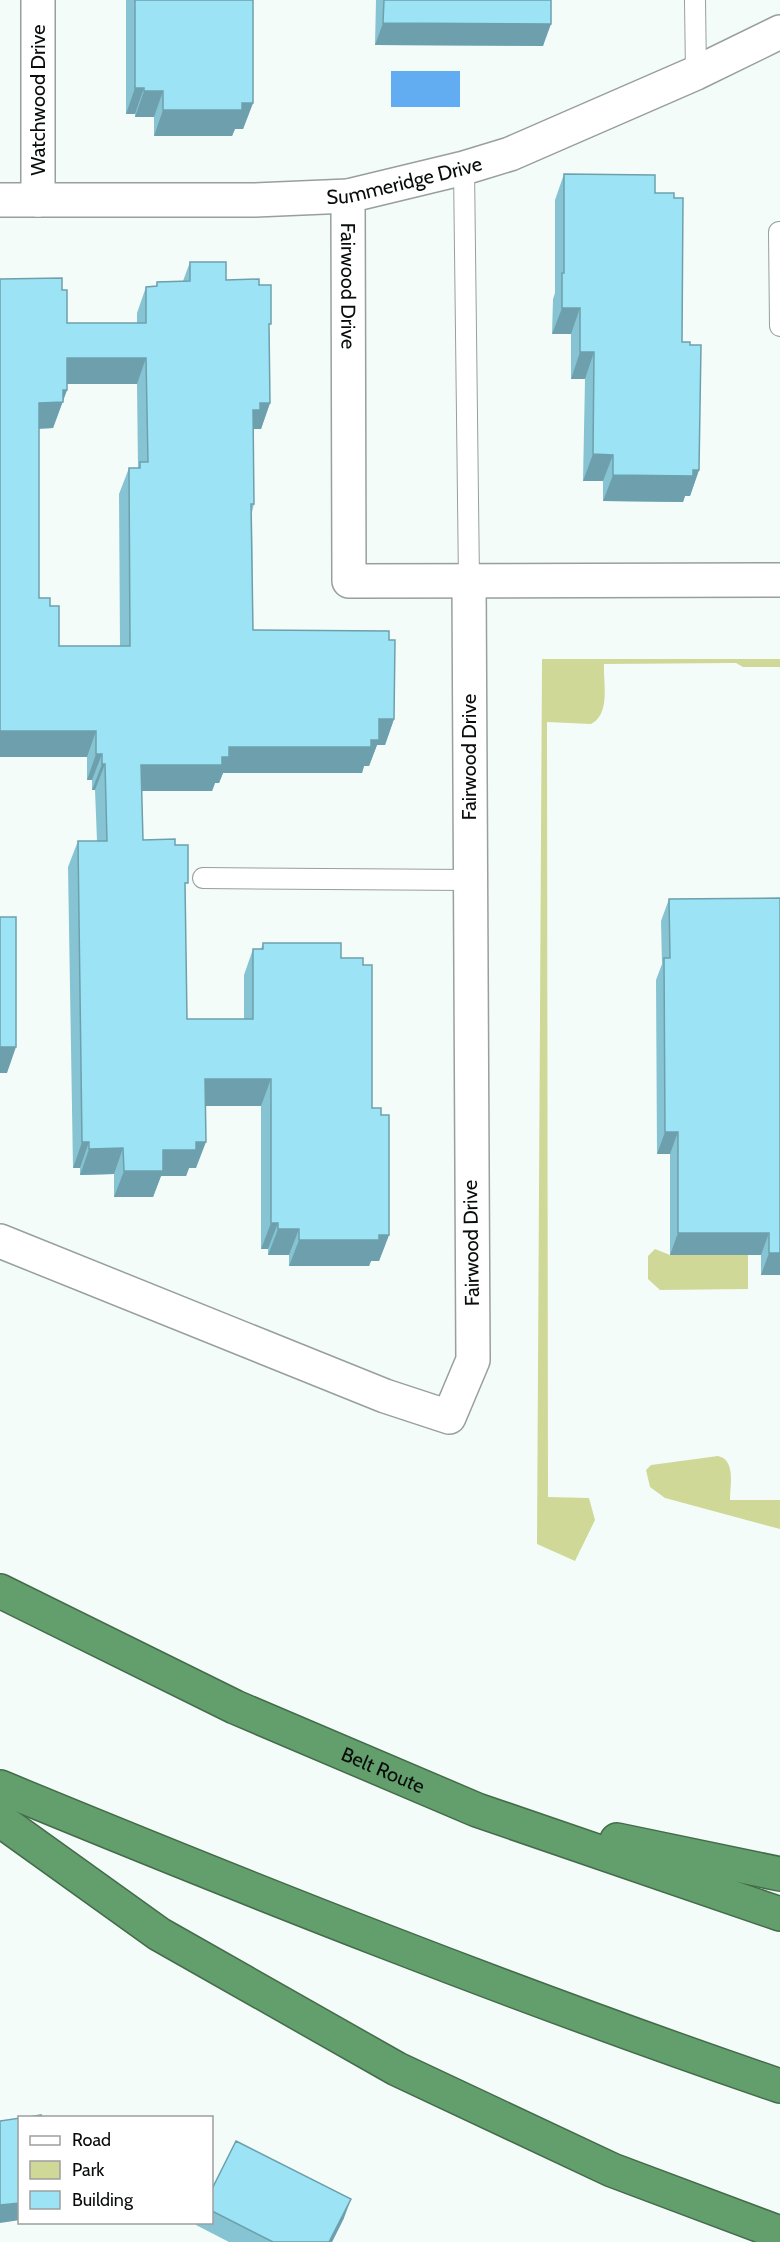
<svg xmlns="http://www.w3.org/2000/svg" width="780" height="2242" font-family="Cabin,sans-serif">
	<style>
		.green { fill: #cfd897 }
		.water { fill: #62acf1 }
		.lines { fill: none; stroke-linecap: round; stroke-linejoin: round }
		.lane-casing { stroke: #989f9e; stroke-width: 22 }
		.street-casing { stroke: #989f9e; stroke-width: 36 }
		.highway-casing { stroke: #446c4a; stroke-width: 36 }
		.lane { stroke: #fff; stroke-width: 20 }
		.street { stroke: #fff; stroke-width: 33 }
		.highway { stroke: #639f6c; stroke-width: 33 }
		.wall { fill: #86c4d3; fill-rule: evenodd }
		.shaded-wall { fill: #6da0ac }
		.building { fill: #9ce4f5; stroke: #6da0ac; stroke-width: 1.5; fill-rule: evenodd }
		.labels { text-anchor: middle; stroke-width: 4.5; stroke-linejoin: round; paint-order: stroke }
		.street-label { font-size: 20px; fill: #090c0b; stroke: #fff }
	</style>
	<rect width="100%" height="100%" fill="#f4fcfa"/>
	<!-- green -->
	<path class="green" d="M 542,659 L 780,659 L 780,667 L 743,667 L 736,663 L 604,664 C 603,682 611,714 591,724 L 547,722 L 548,1497 L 589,1498 L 595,1520 L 575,1561 L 537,1544 Z
		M 655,1249 L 670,1255 L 748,1255 L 748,1289 L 660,1290 L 648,1279 L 648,1256 Z
		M 718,1456 C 736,1460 730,1485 730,1500 L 780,1500 L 780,1529 L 665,1498 L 650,1487 L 646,1470 L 651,1465 Z"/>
	<!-- water -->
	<path class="water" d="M 391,71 L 460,71 L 460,107 L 391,107 Z"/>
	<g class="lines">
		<defs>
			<path id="lane" d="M 695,0 L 696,73
				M 464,168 L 469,581
				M 779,232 L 780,326
				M 203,878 L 469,880"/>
			<g id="street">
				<path id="s1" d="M 348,196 L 349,581 L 780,580"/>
				<path id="s2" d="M 0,200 L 255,200 L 348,196 L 464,168 L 510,154 L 696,73 L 780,32"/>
				<path d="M 38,200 L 38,0"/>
				<path d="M 0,1241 L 385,1396 L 449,1417 L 473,1360 L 469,581"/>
			</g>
			<g id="highway">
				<path id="s3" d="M 0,1591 L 235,1707 L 477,1810 L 780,1914"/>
				<path d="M 0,1787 C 257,1893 517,1996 780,2086"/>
				<path d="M 0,1820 L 159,1934 L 397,2069 L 612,2170 L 780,2233"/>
				<path d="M 617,1840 L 780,1874"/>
			</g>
		</defs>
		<!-- lane casing -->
		<use href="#lane" class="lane-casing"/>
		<!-- street casing -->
		<use href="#street" class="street-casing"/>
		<!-- highway casing -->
		<use href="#highway" class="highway-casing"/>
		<!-- lane -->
		<use href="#lane" class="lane"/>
		<!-- street -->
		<use href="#street" class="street"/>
		<!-- highway -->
		<use href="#highway" class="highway"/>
	</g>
	<!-- wall -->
	<path class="wall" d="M 126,0 L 253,0 L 253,103 L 243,129 L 235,129 L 232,136 L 154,136 L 154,117 L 135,117 L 135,114 L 126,114 Z
		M 376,0 L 551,0 L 543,46 L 375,45 Z
		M 564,174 L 655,193 L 682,342 L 699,470 L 690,496 L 685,496 L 683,502 L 603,501 L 603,481 L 583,481 L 585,379 L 571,379 L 571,334 L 552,334 L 553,299 L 555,293 L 555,200 Z
		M 190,262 L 226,280 L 259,285 L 269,330 L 270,403 L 261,429 L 253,429 L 254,504 L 252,512 L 253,630 L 389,640 L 394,719 L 385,745 L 377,745 L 369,766 L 364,766 L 362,773 L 223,773 L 219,783 L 215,783 L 212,791 L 141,791 L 143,840 L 175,845 L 185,890 L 187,1019 L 244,1019 L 244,975 L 253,949 L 261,949 L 263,943 L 341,958 L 372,1108 L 389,1235 L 379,1261 L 371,1261 L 369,1266 L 289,1266 L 289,1255 L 268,1255 L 268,1249 L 261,1249 L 261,1106 L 205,1106 L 196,1168 L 189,1168 L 186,1176 L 161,1176 L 153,1197 L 114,1197 L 114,1174 L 80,1175 L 80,1168 L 73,1168 L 68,867 L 78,841 L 97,841 L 95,790 L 92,790 L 92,780 L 87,780 L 87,757 L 0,757 L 0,279 L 62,290 L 67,323 L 137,323 L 137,313 L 146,287 L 156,286 L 157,282 L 183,281 ZM 67,384 L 137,384 L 138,468 L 129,468 L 119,494 L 120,646 L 59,646 L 50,606 L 39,598 L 39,429 L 53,428 L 67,390 Z
		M 780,898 L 780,1275 L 761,1275 L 761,1255 L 670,1255 L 670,1154 L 657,1154 L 656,980 L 662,964 L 661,921 L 669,899 Z
		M 212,2189 L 344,2218 L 332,2242 L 229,2242 L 196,2225 L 197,2223 L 212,2223 Z"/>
	<!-- shaded-wall -->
	<path class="shaded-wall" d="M 383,23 L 551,24 L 543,46 L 375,45 Z
		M 135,88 L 144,88 L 135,114 L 126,114 Z
		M 144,91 L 163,91 L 154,117 L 135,117 Z
		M 242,103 L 253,103 L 243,129 L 235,129 L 232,136 L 154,136 L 163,110 Z
		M 562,308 L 580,308 L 571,334 L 552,334 Z
		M 580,352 L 594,352 L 585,379 L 571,379 Z
		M 67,358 L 146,358 L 137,384 L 58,384 Z
		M 63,390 L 67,390 L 53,428 L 30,429 L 39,403 Z
		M 260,403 L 270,403 L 261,429 L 253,429 L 253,410 Z
		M 593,454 L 613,455 L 603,481 L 583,481 Z
		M 699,470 L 690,496 L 685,496 L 683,502 L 603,501 L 613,475 Z
		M 379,719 L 394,719 L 385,745 L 377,745 L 369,766 L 364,766 L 362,773 L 223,773 L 219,783 L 215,783 L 212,791 L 131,791 L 141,765 L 222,757 L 229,747 Z
		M 0,731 L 96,731 L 87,757 L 0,757 Z
		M 96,754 L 102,754 L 92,780 L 87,780 Z
		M 102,764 L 105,764 L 95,790 L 92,790 Z
		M 0,1047 L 16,1047 L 7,1073 L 0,1073 Z
		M 205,1079 L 271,1079 L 261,1106 L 195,1106 Z
		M 665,1132 L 678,1132 L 670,1154 L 657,1154 Z
		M 82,1142 L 89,1142 L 80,1168 L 73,1168 Z
		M 196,1142 L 206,1142 L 196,1168 L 189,1168 L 186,1176 L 161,1176 L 153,1197 L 114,1197 L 124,1171 L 163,1150 Z
		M 123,1148 L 114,1174 L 80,1175 L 89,1149 Z
		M 271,1223 L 278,1223 L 268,1249 L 261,1249 Z
		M 278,1229 L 299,1229 L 289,1255 L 268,1255 Z
		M 678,1233 L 769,1233 L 761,1255 L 670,1255 Z
		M 379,1235 L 389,1235 L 379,1261 L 371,1261 L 369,1266 L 289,1266 L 299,1240 Z
		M 769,1253 L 780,1253 L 780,1275 L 761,1275 Z
		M 351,2199 L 344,2218 L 332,2242 L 329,2242 Z
		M 20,2203 L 20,2220 L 0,2223 L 0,2205 Z"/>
	<!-- building -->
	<path class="building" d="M 135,0 L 253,0 L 253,103 L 242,103 L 242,110 L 163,110 L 163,91 L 144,91 L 144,88 L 135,88 Z
		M 384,0 L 551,0 L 551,24 L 383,23 Z
		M 564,174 L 655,175 L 655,193 L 674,193 L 674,198 L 683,198 L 682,342 L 690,342 L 690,345 L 701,345 L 699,470 L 693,470 L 693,476 L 613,475 L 613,455 L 593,454 L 594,352 L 580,352 L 580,308 L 562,308 L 562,273 L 564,273 Z
		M 190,262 L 226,262 L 226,280 L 259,279 L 259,285 L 271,285 L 271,324 L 269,324 L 270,403 L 260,403 L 260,410 L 253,410 L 254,504 L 251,504 L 253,630 L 389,631 L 389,640 L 395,640 L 394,719 L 379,719 L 379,740 L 371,740 L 371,747 L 229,747 L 229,757 L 222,757 L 222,765 L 141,765 L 143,840 L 175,839 L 175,845 L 188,845 L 188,883 L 185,883 L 187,1019 L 253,1019 L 253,949 L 263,949 L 263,943 L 341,943 L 341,958 L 363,958 L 363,965 L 372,965 L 372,1108 L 381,1108 L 381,1115 L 389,1115 L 389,1235 L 379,1235 L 379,1240 L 299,1240 L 299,1229 L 278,1229 L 278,1223 L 271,1223 L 271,1079 L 205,1079 L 206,1142 L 196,1142 L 196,1150 L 163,1150 L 163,1171 L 124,1171 L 123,1148 L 89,1149 L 89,1142 L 82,1142 L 78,841 L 107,841 L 105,764 L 102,764 L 102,754 L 96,754 L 96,731 L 0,731 L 0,279 L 62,278 L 62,290 L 67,290 L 67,323 L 146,323 L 146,287 L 157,286 L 157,282 L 190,281 ZM 67,358 L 146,358 L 148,462 L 140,462 L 140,468 L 129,468 L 130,646 L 59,646 L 59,606 L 50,606 L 50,598 L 39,598 L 39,403 L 63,402 L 63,390 L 67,390 Z
		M 780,898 L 780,1253 L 769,1253 L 769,1233 L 678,1233 L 678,1132 L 665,1132 L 664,958 L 670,958 L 669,899 Z
		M 0,917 L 16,917 L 16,1047 L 0,1047 Z
		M 41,2115 L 41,2118 L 24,2118 Z
		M 20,2118 L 20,2203 L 0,2205 L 0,2121 Z
		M 236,2141 L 351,2199 L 329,2242 L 273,2242 L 212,2211 L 212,2189 Z"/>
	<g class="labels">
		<!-- street labels -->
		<g class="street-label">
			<text transform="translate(38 100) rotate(-90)" y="7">Watchwood Drive</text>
			<text dy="7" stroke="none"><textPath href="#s2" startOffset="406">Summeridge Drive</textPath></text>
			<text dy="7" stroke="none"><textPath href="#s1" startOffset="90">Fairwood Drive</textPath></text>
			<text transform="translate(469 757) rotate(-90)" y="7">Fairwood Drive</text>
			<text transform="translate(471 1243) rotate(-91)" y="7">Fairwood Drive</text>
			<text dy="7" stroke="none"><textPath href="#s3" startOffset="423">Belt Route</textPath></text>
		</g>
	</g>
	<!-- legend -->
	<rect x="18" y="2116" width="195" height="108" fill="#ffffff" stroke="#9d9e9d" stroke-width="1.5"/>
	<rect x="30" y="2136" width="30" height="9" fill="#ffffff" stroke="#9d9e9d" stroke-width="1.5"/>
	<text x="72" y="2146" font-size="18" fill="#090c0b">Road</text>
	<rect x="30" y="2161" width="30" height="18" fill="#cfd897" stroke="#9d9e9d" stroke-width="1.5"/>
	<text x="72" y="2176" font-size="18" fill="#090c0b">Park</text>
	<rect x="30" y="2191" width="30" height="18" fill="#9ce4f5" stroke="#9d9e9d" stroke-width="1.5"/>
	<text x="72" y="2206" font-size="18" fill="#090c0b">Building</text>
</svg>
